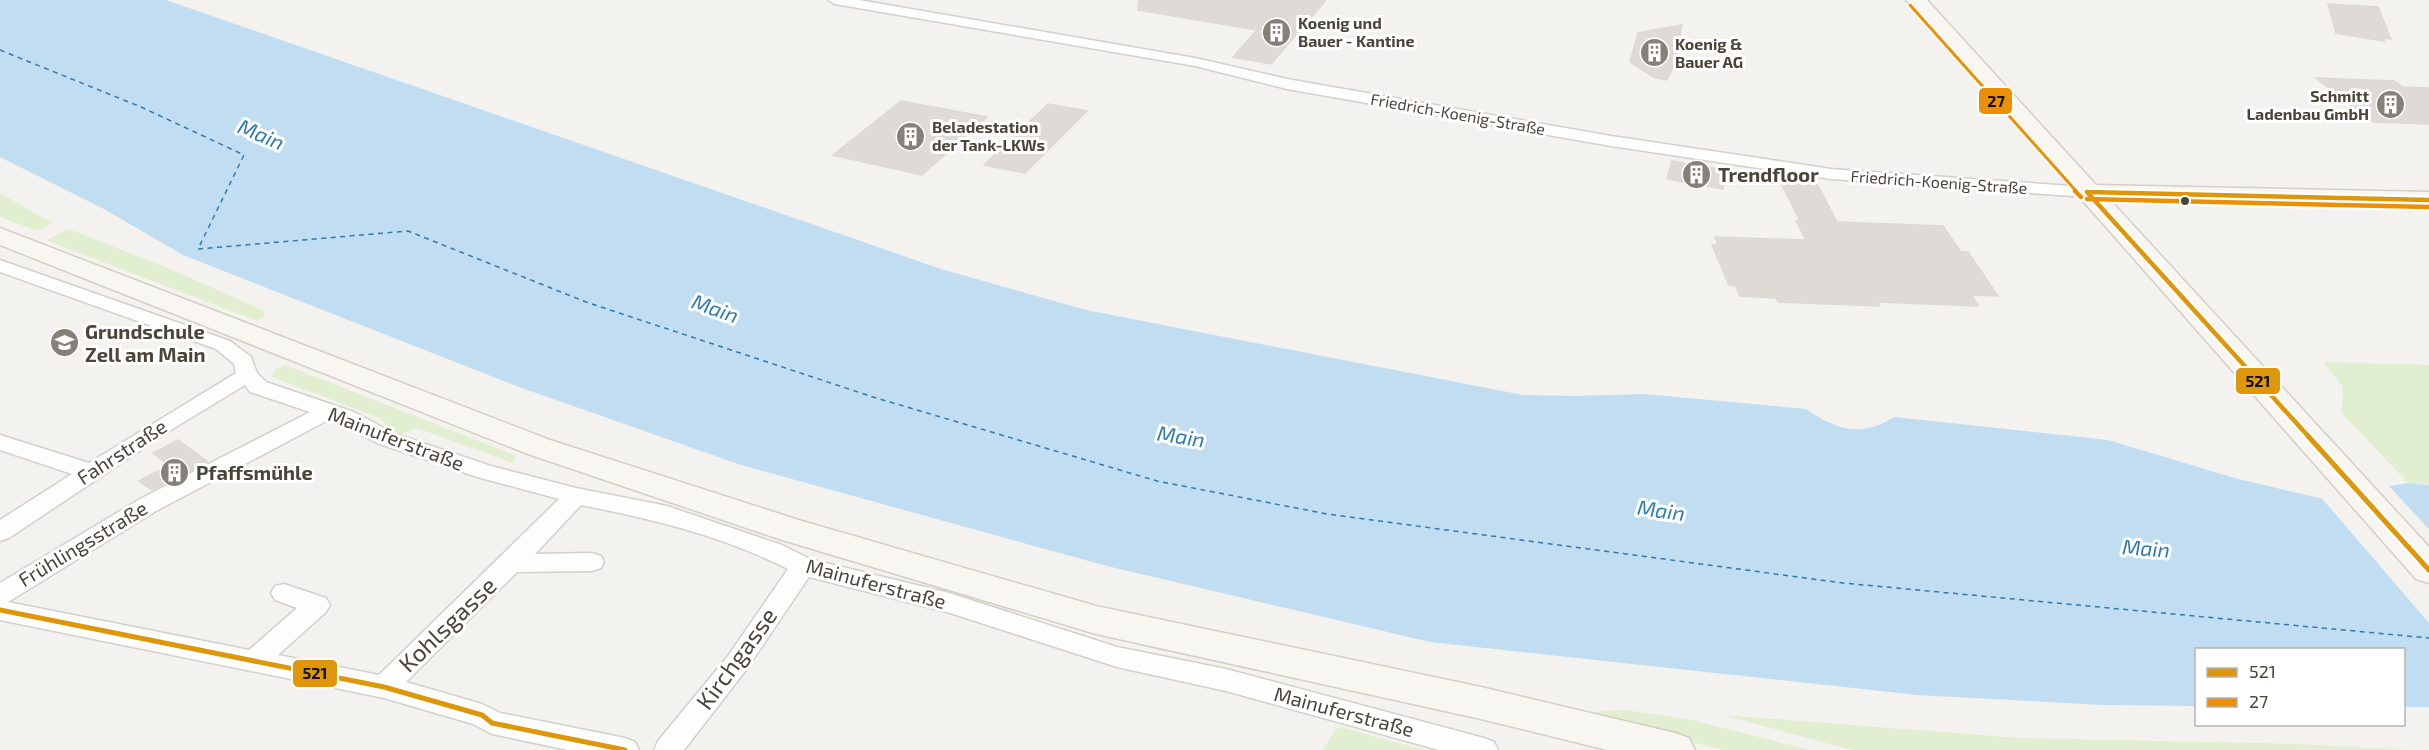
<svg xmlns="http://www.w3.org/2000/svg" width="2429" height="750" font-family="'Exo 2',sans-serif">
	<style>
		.green { fill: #e1eecf }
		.water { fill: #c0ddf1 }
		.pier { fill: #f4f2ee }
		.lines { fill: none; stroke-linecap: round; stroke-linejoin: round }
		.ferry { stroke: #2e7ab2; stroke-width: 1.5; stroke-dasharray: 5 4.5; stroke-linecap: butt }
		.building { fill: #dedbd6; stroke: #dcd9d4; stroke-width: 1.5 }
		.street-casing { stroke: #d2d0cb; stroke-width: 3 }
		.secondary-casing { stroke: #d3cfc5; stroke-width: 3 }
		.street { fill: #fdfdfc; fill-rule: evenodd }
		.secondary { fill: #f7f6f1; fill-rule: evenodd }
		.bus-1-far2-casing { stroke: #fff; stroke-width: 6 }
		.bus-1-far1-casing { stroke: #fff; stroke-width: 9 }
		.bus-1-casing { stroke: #fff; stroke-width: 10 }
		.bus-2-far1-casing { stroke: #fff; stroke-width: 6 }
		.bus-2-casing { stroke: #fff; stroke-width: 9 }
		.bus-1-far2 { stroke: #dd9709; stroke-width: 3 }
		.bus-1-far1 { stroke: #dd9709; stroke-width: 4.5 }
		.bus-1 { stroke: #dd9709; stroke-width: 5 }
		.bus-2-far1 { stroke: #ec8f04; stroke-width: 3 }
		.bus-2 { stroke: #ec8f04; stroke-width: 4.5 }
		.bus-dot { fill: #4b4439; stroke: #fff; stroke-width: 2 }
		.labels { text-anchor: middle; stroke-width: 6; stroke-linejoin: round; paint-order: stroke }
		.far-poi-label { font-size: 16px; font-weight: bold; fill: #4b4439; stroke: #fff; text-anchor: start }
		.far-street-label { font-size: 16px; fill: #4b4439; stroke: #fff }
		.poi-label { font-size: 20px; font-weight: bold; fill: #4b4439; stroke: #fff; text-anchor: start }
		.street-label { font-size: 20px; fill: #4b4439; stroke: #fff }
		.water-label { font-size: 21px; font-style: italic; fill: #2e7ab2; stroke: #fff }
		.near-street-label { font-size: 24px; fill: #4b4439; stroke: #fff }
		.line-badge { stroke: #fff; stroke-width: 2 }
		.pale-badge-label { font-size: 16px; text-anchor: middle; font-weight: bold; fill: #111 }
	</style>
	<rect width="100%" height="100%" fill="#f4f2ee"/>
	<!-- green -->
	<path class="green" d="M 0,193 L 52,223 L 38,231 L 0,217 Z
		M 69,229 L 177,272 L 262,310 L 265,315 L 257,321 L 46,240 Z
		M 2323,362 L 2429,365 L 2429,484 L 2408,483 L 2342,413 L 2343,387 Z
		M 285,365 L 517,456 L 513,463 L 417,428 L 397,436 L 380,418 L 272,377 L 274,370 Z
		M 1626,710 L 1692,720 L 1809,750 L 1723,750 L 1572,713 Z
		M 1722,715 L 2019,738 L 2296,744 L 2410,750 L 1852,750 Z
		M 1341,727 L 1344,728 L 1424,750 L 1323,750 L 1335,729 Z"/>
	<!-- water -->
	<path class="water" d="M 0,0 L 166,0 L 941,269 L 1086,310 L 1523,395 L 1577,396 L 1644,394 L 1806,409 C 1837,430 1861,438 1894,417 L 2108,440 L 2238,479 L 2319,498 L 2408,483 L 2429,485 L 2429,707 L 2404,707 L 2404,650 L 2196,650 L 2196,706 L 2104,705 L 1917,695 L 1430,642 L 1107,566 L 741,465 L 519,387 L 183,255 L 104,209 L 0,157 Z"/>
	<!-- pier -->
	<path class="pier" d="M 2387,484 L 2429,529 L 2429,623 L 2318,494 Z"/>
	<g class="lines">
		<!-- ferry -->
		<path class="ferry" d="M 0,50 L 141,107 L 244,155 L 198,249 L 408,231 L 586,302 L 873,397 L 1157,481 L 1327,514 L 1843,583 L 2429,638"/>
	</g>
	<!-- building -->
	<path class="building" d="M 1139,0 L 1326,0 L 1271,64 L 1233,57 L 1257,30 L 1138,10 Z
		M 2328,4 L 2378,7 L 2391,39 L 2384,38 L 2384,41 L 2336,33 Z
		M 1682,25 L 1674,65 L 1667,80 L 1655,78 L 1630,62 L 1638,33 Z
		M 2316,78 L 2394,81 L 2403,87 L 2429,88 L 2429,124 L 2374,122 Z
		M 901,101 L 987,117 L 922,175 L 833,155 Z
		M 1048,104 L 1087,111 L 1025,173 L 984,165 Z
		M 1672,161 L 1726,170 L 1723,189 L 1667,179 Z
		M 1779,179 L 1815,180 L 1837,222 L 1943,226 L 1961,252 L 1968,252 L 1998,296 L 1972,295 L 1978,306 L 1877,302 L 1879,306 L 1779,302 L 1776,298 L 1740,296 L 1736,286 L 1729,285 L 1712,245 L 1718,245 L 1715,237 L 1806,240 L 1796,221 L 1800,221 Z
		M 178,440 L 208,462 L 152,490 L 139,481 L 169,465 L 153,453 Z"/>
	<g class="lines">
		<defs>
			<path id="street" d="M 828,0 L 859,0 L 1195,58 L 1287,79 L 1611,136 L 1831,169 L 2087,187 L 2096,192 L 2087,197 L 1831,179 L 1611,146 L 1287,89 L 1195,66 L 835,4 Z
				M 0,260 L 230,341 L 251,357 L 257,373 L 266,382 L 354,412 L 393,433 L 491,466 L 576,488 L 667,506 L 782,545 L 810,559 L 949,593 L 1117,647 L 1226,669 L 1484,738 L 1494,742 L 1498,750 L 1439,750 L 1226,691 L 1117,667 L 947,612 L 809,577 L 746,670 L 684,750 L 654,750 L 658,741 L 728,656 L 788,569 C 723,536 652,519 581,505 L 535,554 L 592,553 L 601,556 L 604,562 L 601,568 L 592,571 L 517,572 L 406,682 L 482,704 L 500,713 L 625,738 L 635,742 L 639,750 L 568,750 L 492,734 L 473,724 L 384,698 L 0,620 L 0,583 L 140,499 L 310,412 L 250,392 L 245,385 L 174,428 L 9,538 L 0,541 L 0,520 L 72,474 L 0,450 L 0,435 L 89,463 L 236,373 L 234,364 L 216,349 L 0,272 ZM 330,419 L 377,443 L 477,477 L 559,499 L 379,675 L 278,655 L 326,612 L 330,605 L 326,598 L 284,584 L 275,586 L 271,593 L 275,600 L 297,608 L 249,650 L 8,602 L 156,511 Z"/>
			<path id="secondary" d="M 1906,0 L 1927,0 L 2096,185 L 2429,192 L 2429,208 L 2110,200 L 2429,547 L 2429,583 L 2416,579 Z
				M 0,228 L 550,440 L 802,521 L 1096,606 L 1481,687 L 1675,733 L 1689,738 L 1695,750 L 1607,750 L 1481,719 L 1096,634 L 779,539 L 528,454 L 0,245 Z"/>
		</defs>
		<!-- street casing -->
		<use href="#street" class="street-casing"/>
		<!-- secondary casing -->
		<use href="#secondary" class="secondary-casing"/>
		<!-- street -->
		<use href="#street" class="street"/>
		<!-- secondary -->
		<use href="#secondary" class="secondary"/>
		<defs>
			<path id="bus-1-far2" d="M 2087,192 L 2098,192"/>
			<path id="bus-1-far1" d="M 2087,192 L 2309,437
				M 2087,192 L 2429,200"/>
			<path id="bus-1" d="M 2308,436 L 2429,570
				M 0,610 L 384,687 L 482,715 L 492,723 L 625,750"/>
			<path id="bus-2-far1" d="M 1910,5 L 2077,192"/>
			<path id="bus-2" d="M 2075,191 L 2081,197
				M 2087,199 L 2429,207"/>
		</defs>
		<!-- bus-1-far2 casing -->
		<use href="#bus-1-far2" class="bus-1-far2-casing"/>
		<!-- bus-1-far1 casing -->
		<use href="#bus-1-far1" class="bus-1-far1-casing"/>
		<!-- bus-1 casing -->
		<use href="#bus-1" class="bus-1-casing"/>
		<!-- bus-2-far1 casing -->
		<use href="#bus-2-far1" class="bus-2-far1-casing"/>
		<!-- bus-2 casing -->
		<use href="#bus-2" class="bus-2-casing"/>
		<!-- bus-1-far2 -->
		<use href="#bus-1-far2" class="bus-1-far2"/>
		<!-- bus-1-far1 -->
		<use href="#bus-1-far1" class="bus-1-far1"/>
		<!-- bus-1 -->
		<use href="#bus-1" class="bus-1"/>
		<!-- bus-2-far1 -->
		<use href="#bus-2-far1" class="bus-2-far1"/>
		<!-- bus-2 -->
		<use href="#bus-2" class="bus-2"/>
	</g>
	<!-- icons -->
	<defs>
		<symbol id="building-disc" viewBox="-11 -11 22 22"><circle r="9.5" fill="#868178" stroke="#fff"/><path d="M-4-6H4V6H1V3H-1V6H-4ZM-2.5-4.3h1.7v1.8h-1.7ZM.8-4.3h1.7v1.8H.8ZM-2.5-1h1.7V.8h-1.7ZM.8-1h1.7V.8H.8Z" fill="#fff"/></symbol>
		<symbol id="school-disc" viewBox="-11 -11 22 22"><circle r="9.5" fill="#868178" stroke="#fff"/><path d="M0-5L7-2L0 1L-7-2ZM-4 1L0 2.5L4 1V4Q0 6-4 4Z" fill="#fff"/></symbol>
	</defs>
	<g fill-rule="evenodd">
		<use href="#building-disc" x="1260" y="16" width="33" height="33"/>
		<use href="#building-disc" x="1638" y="36" width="33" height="33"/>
		<use href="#building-disc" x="2374" y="88" width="33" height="33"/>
		<use href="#building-disc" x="894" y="120" width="33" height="33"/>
		<use href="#building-disc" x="1680" y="158" width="33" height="33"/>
		<use href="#school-disc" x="48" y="326" width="33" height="33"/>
		<use href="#building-disc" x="158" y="456" width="33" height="33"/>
	</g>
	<!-- markers -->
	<circle class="bus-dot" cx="2185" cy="201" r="5"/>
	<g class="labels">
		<!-- far-poi labels -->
		<g class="far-poi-label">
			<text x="1298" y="29">Koenig und<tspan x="1298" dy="18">Bauer - Kantine</tspan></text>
			<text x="1675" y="50">Koenig &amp;<tspan x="1675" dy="18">Bauer AG</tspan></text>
			<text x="2369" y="102" text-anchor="end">Schmitt<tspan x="2369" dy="18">Ladenbau GmbH</tspan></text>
			<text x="932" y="133">Beladestation<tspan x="932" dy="18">der Tank-LKWs</tspan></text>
		</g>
		<!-- far-street labels -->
		<g class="far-street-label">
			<text transform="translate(1458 114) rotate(10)" y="6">Friedrich-Koenig-Straße</text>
			<text transform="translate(1939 182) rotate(4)" y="6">Friedrich-Koenig-Straße</text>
		</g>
		<!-- poi labels -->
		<g class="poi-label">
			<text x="1718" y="182">Trendfloor</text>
			<text x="85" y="339">Grundschule<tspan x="85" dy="23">Zell am Main</tspan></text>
			<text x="196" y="480">Pfaffsmühle</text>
		</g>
		<!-- street labels -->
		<g class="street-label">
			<text transform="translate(396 439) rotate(21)" y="7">Mainuferstraße</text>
			<text transform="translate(122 452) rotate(-33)" y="7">Fahrstraße</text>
			<text transform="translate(83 544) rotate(-31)" y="7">Frühlingsstraße</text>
			<text transform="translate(876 584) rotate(15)" y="7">Mainuferstraße</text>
			<text transform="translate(1344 712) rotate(15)" y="7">Mainuferstraße</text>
		</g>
		<!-- water labels -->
		<g class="water-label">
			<text transform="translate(261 135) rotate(23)" y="7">Main</text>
			<text transform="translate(715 309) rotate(20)" y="7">Main</text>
			<text transform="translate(1181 437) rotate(9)" y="7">Main</text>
			<text transform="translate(1661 511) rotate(8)" y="7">Main</text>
			<text transform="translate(2146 549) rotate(4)" y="7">Main</text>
		</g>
		<!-- near-street labels -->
		<g class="near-street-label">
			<text transform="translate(448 625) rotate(-44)" y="8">Kohlsgasse</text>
			<text transform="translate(737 659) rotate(-54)" y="8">Kirchgasse</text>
		</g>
	</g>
	<g class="line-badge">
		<rect x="1978" y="87" width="35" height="28" rx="6" fill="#ec8f04"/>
		<rect x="2235" y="367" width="46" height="28" rx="6" fill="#dd9709"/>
		<rect x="292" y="659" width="46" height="29" rx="6" fill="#dd9709"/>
	</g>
	<g class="pale-badge-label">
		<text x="1996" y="107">27</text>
		<text x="2258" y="387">521</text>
		<text x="315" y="679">521</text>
	</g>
	<!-- legend -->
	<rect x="2195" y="648" width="210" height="78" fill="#ffffff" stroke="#b7b4b0" stroke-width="1.5"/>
	<rect x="2207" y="668" width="30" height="9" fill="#dd9709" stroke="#b7b4b0" stroke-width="1.5"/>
	<text x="2249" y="678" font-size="18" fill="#4b4439">521</text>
	<rect x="2207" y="698" width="30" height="9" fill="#ec8f04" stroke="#b7b4b0" stroke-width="1.5"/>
	<text x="2249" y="708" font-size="18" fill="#4b4439">27</text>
</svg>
